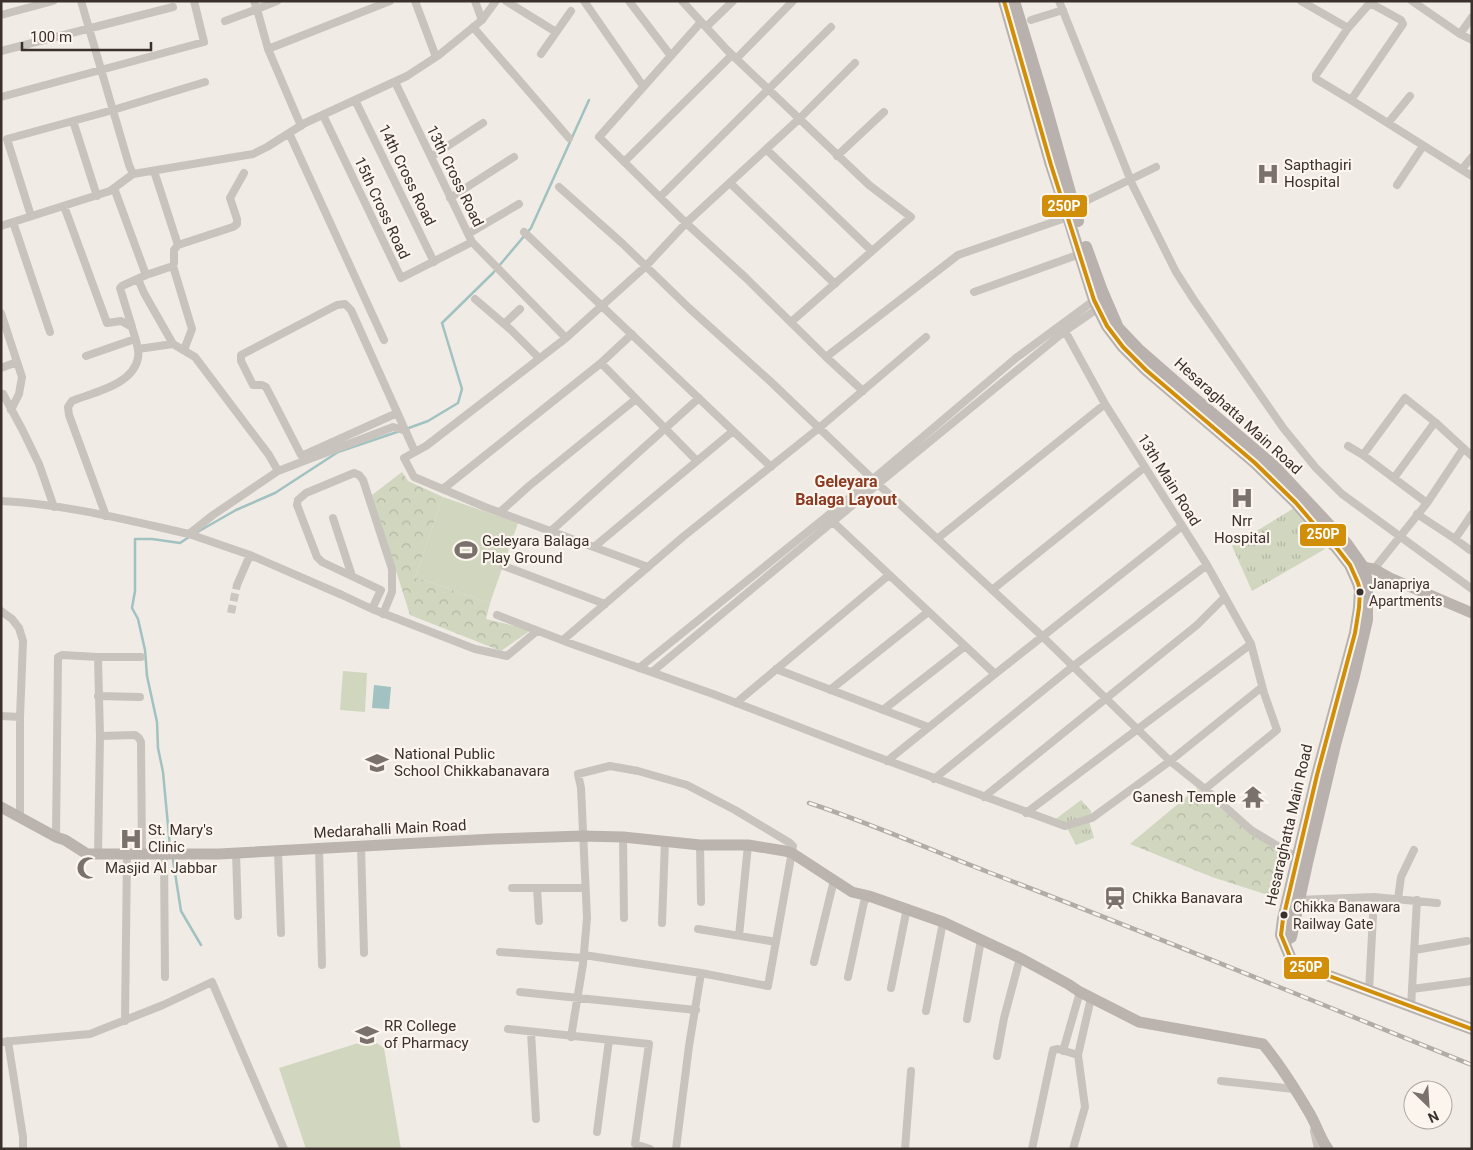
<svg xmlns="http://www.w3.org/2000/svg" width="1473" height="1150" font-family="Roboto,sans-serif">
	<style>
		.grass { fill: url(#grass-tufts) }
		.forest { fill: url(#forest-crowns) }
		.pitch { fill: #d1d6bf }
		.water { fill: #a1c2c1 }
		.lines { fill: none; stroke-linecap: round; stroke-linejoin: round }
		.stream { stroke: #a1c2c1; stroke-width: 2.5 }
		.street-tunnel { stroke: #ccc6c0; stroke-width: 8; stroke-dasharray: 8 4; stroke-linecap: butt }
		.street { stroke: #c9c3be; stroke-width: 8 }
		.secondary { stroke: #bab3ae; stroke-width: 11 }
		.primary { stroke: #b8b1ad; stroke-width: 12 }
		.rail-casing { stroke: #b1aca8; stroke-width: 4.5 }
		.rail { stroke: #fbf5ee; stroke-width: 2.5; stroke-dasharray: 8; stroke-linecap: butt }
		.bus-1-casing { stroke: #fbf5ee; stroke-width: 8 }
		.bus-1 { stroke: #d18e09; stroke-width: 4 }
		.bus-dot { fill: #3b302b; stroke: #fbf5ee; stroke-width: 2 }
		.labels { text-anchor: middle; stroke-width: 4.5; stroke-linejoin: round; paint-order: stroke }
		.bus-label { font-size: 14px; fill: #3b302b; stroke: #fbf5ee; text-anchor: start }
		.poi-label { font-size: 15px; fill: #3b302b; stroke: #fbf5ee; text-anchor: start }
		.street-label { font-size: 15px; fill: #3b302b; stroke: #fbf5ee }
		.neighbourhood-label { font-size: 16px; font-weight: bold; fill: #8c3b22; stroke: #fbf5ee }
		.line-badge { stroke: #fbf5ee; stroke-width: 2 }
		.badge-label { font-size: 14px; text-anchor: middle; font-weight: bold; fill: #fff }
	</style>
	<defs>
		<pattern id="grass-tufts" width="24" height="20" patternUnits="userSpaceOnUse" patternTransform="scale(1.25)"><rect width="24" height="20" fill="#d1d6bf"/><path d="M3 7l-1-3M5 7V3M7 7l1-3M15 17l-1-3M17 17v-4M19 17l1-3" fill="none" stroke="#b4b8a4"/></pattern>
		<pattern id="forest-crowns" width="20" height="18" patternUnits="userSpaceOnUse" patternTransform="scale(1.25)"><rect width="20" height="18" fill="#d1d6bf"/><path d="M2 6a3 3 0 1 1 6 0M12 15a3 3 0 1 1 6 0" fill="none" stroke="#b4b8a4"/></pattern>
	</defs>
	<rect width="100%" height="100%" fill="#f0ebe5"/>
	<!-- grass -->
	<path class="grass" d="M 1294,508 L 1325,549 L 1252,591 L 1232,546 Z
		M 1081,800 L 1091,811 L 1091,817 L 1066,825 L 1053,821 Z
		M 1089,821 L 1094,838 L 1076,845 L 1067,828 Z"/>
	<!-- forest -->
	<path class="forest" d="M 402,472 L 408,481 L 443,497 L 415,577 L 490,603 L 486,619 L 531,630 L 501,651 L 410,615 L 372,495 Z
		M 1197,788 L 1249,833 L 1285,851 L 1271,896 L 1212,877 L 1130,844 Z"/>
	<!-- pitch -->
	<path class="pitch" d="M 443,497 L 518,523 L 490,603 L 415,577 Z
		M 343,671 L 367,673 L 365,712 L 340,710 Z
		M 371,1039 L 384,1048 L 401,1149 L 306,1149 L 279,1068 Z"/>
	<!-- water -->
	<path class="water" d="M 374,685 L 391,687 L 389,709 L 372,708 Z"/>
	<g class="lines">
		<!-- stream -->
		<path class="stream" d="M 406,429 L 428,421 L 458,403 L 462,389 L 442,323 L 493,273 L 531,228 L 589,100
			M 194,534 L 236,510 L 275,493 L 338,452 L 400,431
			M 170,847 L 163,772 L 158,748 L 157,722 L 147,676 L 145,650 L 138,619 L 132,608 L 135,591 L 135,539 L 152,539 L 180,543 L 189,537
			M 173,860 L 181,911 L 201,945"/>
		<!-- street-tunnel -->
		<path class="street-tunnel" d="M 231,613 L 237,585"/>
		<!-- street -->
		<path class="street" d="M 81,1 L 129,165 L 133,174
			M 254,1 L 257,9 L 277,1
			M 415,1 L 436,57
			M 475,1 L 482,20
			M 506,1 L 556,32
			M 584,1 L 643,86
			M 629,1 L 671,56
			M 682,1 L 727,50 L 869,185 L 911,217 L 791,322
			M 1059,1 L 1133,186 L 1176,272 L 1194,300 L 1284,429 L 1316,468 L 1342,494 L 1472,589
			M 1301,1 L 1348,28
			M 1412,1 L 1460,34 L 1472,40
			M 1,15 L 53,1
			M 1031,20 L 1063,10
			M 225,21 L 257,9 L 268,49 L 390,1
			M 701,22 L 599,137 L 686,223 L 746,278 L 826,357 L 863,391
			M 473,27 L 569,138
			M 706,27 L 733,1
			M 1460,34 L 1472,17
			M 268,49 L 301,126
			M 1,51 L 173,7
			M 541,54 L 571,11
			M 736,59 L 793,1
			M 395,82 L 472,242 L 566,338
			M 1,97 L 204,42 L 194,1
			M 355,100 L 434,262
			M 1351,100 L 1403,24 L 1401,20 L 1370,3 L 1348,28 L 1316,75 L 1316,79 L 1351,100 L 1472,176
			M 323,115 L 401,278 L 472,242
			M 73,121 L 97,196
			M 1388,123 L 1410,96
			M 289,133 L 384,340
			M 767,150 L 872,251
			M 837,156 L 884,112
			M 431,157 L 483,123
			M 624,162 L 732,55
			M 1462,169 L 1472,157
			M 154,171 L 178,245 L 233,227 L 237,224 L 237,219 L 230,198 L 244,173
			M 730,183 L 835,284
			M 1397,185 L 1423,146
			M 559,187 L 623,244 L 689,308 L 770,381 L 864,471 L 1042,636 L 1170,761 L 1205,789 L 1251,830 L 1301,860
			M 114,188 L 146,275 L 122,286 L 120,288 L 132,327
			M 660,197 L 831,27
			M 450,198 L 514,157
			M 1088,200 L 1156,167
			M 64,206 L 107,323 L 121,321 L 132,327 C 134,336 140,348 138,358 C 133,385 94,392 72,401 L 68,407 L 69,415 L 106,516
			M 31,216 L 7,139 L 113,110 L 205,82
			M 13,222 L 50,332
			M 1,226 L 110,191 L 133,174 L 253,154 L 267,147 L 305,123 L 407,76 L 439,55 L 482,20 L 496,1
			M 524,232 L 771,467
			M 468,234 L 519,204
			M 173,266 L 192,329 L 184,350
			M 146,275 L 173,266 L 174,263 L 174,250 L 178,245
			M 138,279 L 144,293 L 173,344
			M 974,292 L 1080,254
			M 475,299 L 511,330 L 539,358
			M 1,313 L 22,377 L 19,394 L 11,410
			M 504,324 L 520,309
			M 1065,331 L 1105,404 L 1207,565 L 1251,644 L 1264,693 L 1277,730 L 1205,789
			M 138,349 L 173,344 L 195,357 L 269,455 L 278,471
			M 86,356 L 135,339
			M 826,357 L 958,255 L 1068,217
			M 601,363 L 697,461
			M 1,368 L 17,362
			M 3,394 L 22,429 L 39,464 L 54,507
			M 397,413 L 306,454 L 301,455 L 266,387 L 262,385 L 253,385 L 241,361 L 241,355 L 337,305 L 345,304 L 351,310 L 415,452
			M 1348,446 L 1363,455 L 1427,503
			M 1363,455 L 1405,398 L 1435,422 L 1472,456
			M 1394,478 L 1435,422
			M 443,489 L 601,363 L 632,334
			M 1,501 C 65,504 127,520 189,534 L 213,515 L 278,471 L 393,427 L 406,431
			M 500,512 L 529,486 L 636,399
			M 1417,514 L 1455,539 L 1472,514
			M 333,518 L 352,576
			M 833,522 L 995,674
			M 551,531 L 699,398
			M 189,534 L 250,555 L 342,595 L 372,609 L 475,649 L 507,656 L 537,631
			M 937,539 L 1105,404
			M 1455,539 L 1470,550
			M 594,547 L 733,431
			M 504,566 L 605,604
			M 648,567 L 485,507 L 414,477 L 404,458 L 426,446 L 566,338 L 646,266 L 686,223 L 799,119 L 855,63
			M 1374,569 L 1427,503 L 1463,449
			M 237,585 L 250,555
			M 992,590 L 1145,467
			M 372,609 L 381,590 L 322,562 L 317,557 L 297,505 L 298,500 L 306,493 L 354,473 L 359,475 L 363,480 L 392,569 L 392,592 L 383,614
			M 1,611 L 12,619 L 19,628 L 23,641 L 20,717 L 20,817
			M 497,615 L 572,644 L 713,694 L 864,752 L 1065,826 L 1092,818 L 1170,761 L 1262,687
			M 563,640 L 684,536 L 819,428 L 926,337
			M 98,657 L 100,736 L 98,854
			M 639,668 L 873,479 L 1016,358 L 1096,299
			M 776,669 L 928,727
			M 652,672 L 878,484 L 1065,331 L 1100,307
			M 830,690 L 928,612
			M 98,696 L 140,697
			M 736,703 L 889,575
			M 883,710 L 965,646
			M 1,716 L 20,717
			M 100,736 L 135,735 L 139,738 L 141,742 L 142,854
			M 887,761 L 995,674 L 1182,526
			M 934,779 L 1072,667 L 1207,565
			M 984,797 L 1197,625 L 1225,597
			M 1026,813 L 1251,644
			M 56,837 L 58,657 L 62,655 L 98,657 L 141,657
			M 623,837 L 624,918
			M 700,845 L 701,902
			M 361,846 L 364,953
			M 319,848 L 322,965
			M 278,851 L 281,933
			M 236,852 L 238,916
			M 164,854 L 165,977
			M 512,888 L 585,888
			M 537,888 L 539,921
			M 1398,899 L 1401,877 L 1414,850
			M 1297,900 L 1374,897 L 1437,903
			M 662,923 L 665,841
			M 698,929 L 776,942
			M 739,936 L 748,845
			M 1415,950 L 1467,941
			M 500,952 L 584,958
			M 584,955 L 701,973
			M 814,962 L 834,880
			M 848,977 L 864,902 L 869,896
			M 891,988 L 907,908
			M 1412,989 L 1472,981
			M 1369,991 L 1374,897
			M 520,992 L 696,1010
			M 1411,1007 L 1417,900
			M 926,1011 L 943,922
			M 967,1019 L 981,940
			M 125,1021 L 127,854
			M 508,1029 L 649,1044 L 635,1144 L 650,1149
			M 531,1032 L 536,1119
			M 571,1037 L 583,964 L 587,918 L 581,788 L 578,774 L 610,766 L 638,771 L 687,785 L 735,810 L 790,843 L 793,846 L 768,986 L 701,973 L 689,1046 L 676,1149
			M 8,1041 L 23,1137 L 23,1149
			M 1,1042 L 90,1034 L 163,1005 L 212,982 L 284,1149
			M 1063,1051 L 1080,992
			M 997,1056 L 1004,1018 L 1020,958
			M 1221,1081 L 1294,1089
			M 1314,1131 L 1318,1149
			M 597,1132 L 609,1040
			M 905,1149 L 911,1071
			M 1032,1149 L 1053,1050 L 1058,1049 L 1078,1055
			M 1073,1149 L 1085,1107 L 1078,1055 L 1091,998"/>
		<!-- secondary -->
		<path class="secondary" d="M 1356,566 L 1374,569 L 1390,578 L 1472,613
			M 1,807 L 56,837 L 65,840 L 87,854 L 219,854 L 493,839 L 582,836 L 623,837 L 700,845 L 748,845 L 785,851 L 792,853 L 852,892 L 869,896 L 943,922 L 1020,958 L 1068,984 L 1080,992 L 1139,1022 L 1263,1044 C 1281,1066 1296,1090 1310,1114 C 1317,1126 1320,1138 1328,1149"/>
		<!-- primary -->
		<path class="primary" d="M 1004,1 L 1051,165 L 1068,217 L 1094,300 L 1107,326 L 1123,347 L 1146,370 L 1255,463 L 1296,503 L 1326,538 L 1336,547 L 1350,565 L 1358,583 L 1360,590 L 1359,608 L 1355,633 L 1317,775 L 1283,919 L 1281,935 L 1291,959 L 1305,967 L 1472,1029
			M 1014,1 L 1044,100 L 1078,221
			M 1086,247 L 1102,291 L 1118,328 L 1138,349 L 1194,398 L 1275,467 L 1346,543 L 1363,567 L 1367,581 L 1367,620 L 1354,676 L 1335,745 L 1307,863 L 1291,937 L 1284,941"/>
		<defs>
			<path id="rail" d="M 809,803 C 870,823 928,849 988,872 C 1150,934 1311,1000 1472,1065"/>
		</defs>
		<!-- rail casing -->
		<use href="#rail" class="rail-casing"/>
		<!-- rail -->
		<use href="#rail" class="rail"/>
		<defs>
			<path id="bus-1" d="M 1004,1 L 1051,165 L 1094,300 L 1107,326 L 1123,347 L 1146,370 L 1255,463 L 1296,503 L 1326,538 L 1336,547 L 1350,565 L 1358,583 L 1360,590 L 1359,608 L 1355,633 L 1317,775 L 1283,919 L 1281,935 L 1291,959 L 1305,967 L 1472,1029"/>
		</defs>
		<!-- bus-1 casing -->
		<use href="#bus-1" class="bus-1-casing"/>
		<!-- bus-1 -->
		<use href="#bus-1" class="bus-1"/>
	</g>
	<!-- icons -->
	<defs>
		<symbol id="hospital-bare" viewBox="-9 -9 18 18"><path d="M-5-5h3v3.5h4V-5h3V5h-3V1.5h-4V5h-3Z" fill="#7a716c" stroke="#fbf5ee" stroke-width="2.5" paint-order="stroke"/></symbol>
		<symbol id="stadium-bare" viewBox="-9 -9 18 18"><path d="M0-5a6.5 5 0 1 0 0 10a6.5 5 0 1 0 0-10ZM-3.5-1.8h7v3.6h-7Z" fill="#7a716c" stroke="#fbf5ee" stroke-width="2.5" paint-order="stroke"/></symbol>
		<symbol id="school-bare" viewBox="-9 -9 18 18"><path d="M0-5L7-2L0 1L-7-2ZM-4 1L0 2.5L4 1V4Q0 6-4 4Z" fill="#7a716c" stroke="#fbf5ee" stroke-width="2.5" paint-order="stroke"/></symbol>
		<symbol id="temple-bare" viewBox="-9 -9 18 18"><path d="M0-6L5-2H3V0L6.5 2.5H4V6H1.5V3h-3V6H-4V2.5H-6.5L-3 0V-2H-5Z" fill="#7a716c" stroke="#fbf5ee" stroke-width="2.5" paint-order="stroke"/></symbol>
		<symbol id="mosque-bare" viewBox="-9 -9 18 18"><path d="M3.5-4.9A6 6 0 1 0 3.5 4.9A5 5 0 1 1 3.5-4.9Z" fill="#7a716c" stroke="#fbf5ee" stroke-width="2.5" paint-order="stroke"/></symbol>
		<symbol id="station-bare" viewBox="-9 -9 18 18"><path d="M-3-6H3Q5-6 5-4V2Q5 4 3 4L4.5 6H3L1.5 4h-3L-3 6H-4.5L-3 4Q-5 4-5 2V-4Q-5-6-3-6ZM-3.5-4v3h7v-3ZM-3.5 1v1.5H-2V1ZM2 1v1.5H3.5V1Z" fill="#7a716c" stroke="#fbf5ee" stroke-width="2.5" paint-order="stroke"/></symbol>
		<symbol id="university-bare" viewBox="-9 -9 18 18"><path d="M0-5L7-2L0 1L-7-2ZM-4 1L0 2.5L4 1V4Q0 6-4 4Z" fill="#7a716c" stroke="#fbf5ee" stroke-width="2.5" paint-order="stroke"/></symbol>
	</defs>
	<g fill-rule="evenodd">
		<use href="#hospital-bare" x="1252" y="158" width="32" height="32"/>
		<use href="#hospital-bare" x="1226" y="482" width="32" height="32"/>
		<use href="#stadium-bare" x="450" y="534" width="32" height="32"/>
		<use href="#school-bare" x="361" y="747" width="32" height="32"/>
		<use href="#temple-bare" x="1237" y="781" width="32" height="32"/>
		<use href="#hospital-bare" x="115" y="823" width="32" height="32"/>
		<use href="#mosque-bare" x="72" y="852" width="32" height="32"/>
		<use href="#station-bare" x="1099" y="882" width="32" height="32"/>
		<use href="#university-bare" x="351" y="1019" width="32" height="32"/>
	</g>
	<!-- markers -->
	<g class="bus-dot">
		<circle cx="1360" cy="592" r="4.5"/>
		<circle cx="1284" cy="915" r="4.5"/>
	</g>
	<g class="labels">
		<!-- bus labels -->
		<g class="bus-label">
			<text x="1369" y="589">Janapriya<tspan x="1369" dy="17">Apartments</tspan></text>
			<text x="1293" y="912">Chikka Banawara<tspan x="1293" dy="17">Railway Gate</tspan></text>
		</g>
		<!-- poi labels -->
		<g class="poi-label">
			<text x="1284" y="170">Sapthagiri<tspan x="1284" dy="17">Hospital</tspan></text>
			<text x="1242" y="526" text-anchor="middle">Nrr<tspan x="1242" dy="17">Hospital</tspan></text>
			<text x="482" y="546">Geleyara Balaga<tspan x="482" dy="17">Play Ground</tspan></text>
			<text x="394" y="759">National Public<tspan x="394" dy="17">School Chikkabanavara</tspan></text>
			<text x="1236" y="802" text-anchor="end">Ganesh Temple</text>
			<text x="148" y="835">St. Mary's<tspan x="148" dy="17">Clinic</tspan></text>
			<text x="105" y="873">Masjid Al Jabbar</text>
			<text x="1132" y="903">Chikka Banavara</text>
			<text x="384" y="1031">RR College<tspan x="384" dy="17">of Pharmacy</tspan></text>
		</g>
		<!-- street labels -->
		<g class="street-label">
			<text transform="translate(407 175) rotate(64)" y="5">14th Cross Road</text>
			<text transform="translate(455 176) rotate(64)" y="5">13th Cross Road</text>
			<text transform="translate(382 208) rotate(65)" y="5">15th Cross Road</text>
			<text transform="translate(1238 416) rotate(42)" y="5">Hesaraghatta Main Road</text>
			<text transform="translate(1169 480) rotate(58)" y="5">13th Main Road</text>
			<text transform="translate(1289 825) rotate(-77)" y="5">Hesaraghatta Main Road</text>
			<text transform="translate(390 829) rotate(-3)" y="5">Medarahalli Main Road</text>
		</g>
		<!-- neighbourhood labels -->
		<g class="neighbourhood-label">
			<text x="846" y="487">Geleyara<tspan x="846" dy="18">Balaga Layout</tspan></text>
		</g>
	</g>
	<g class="line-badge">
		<rect x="1041" y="194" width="47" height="24" rx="5" fill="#d18e09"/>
		<rect x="1299" y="523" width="48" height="24" rx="5" fill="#d18e09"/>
		<rect x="1283" y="956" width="47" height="24" rx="5" fill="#d18e09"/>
	</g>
	<g class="badge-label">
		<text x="1064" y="211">250P</text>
		<text x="1323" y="539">250P</text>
		<text x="1306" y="972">250P</text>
	</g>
	<!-- border -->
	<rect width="1473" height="1150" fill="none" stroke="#3b302b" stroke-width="5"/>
	<!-- north arrow -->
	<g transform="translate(1428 1105) rotate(155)"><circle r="24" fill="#fbf5ee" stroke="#aea6a0"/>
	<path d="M0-4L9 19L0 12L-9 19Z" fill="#7a716c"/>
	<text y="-8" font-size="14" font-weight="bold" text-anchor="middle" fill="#3b302b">N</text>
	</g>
	<!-- scale -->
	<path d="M22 42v8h129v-8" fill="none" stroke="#3b302b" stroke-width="2.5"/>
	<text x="30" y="42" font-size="15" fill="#3b302b" stroke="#fbf5ee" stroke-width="4" paint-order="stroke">100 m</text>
</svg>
